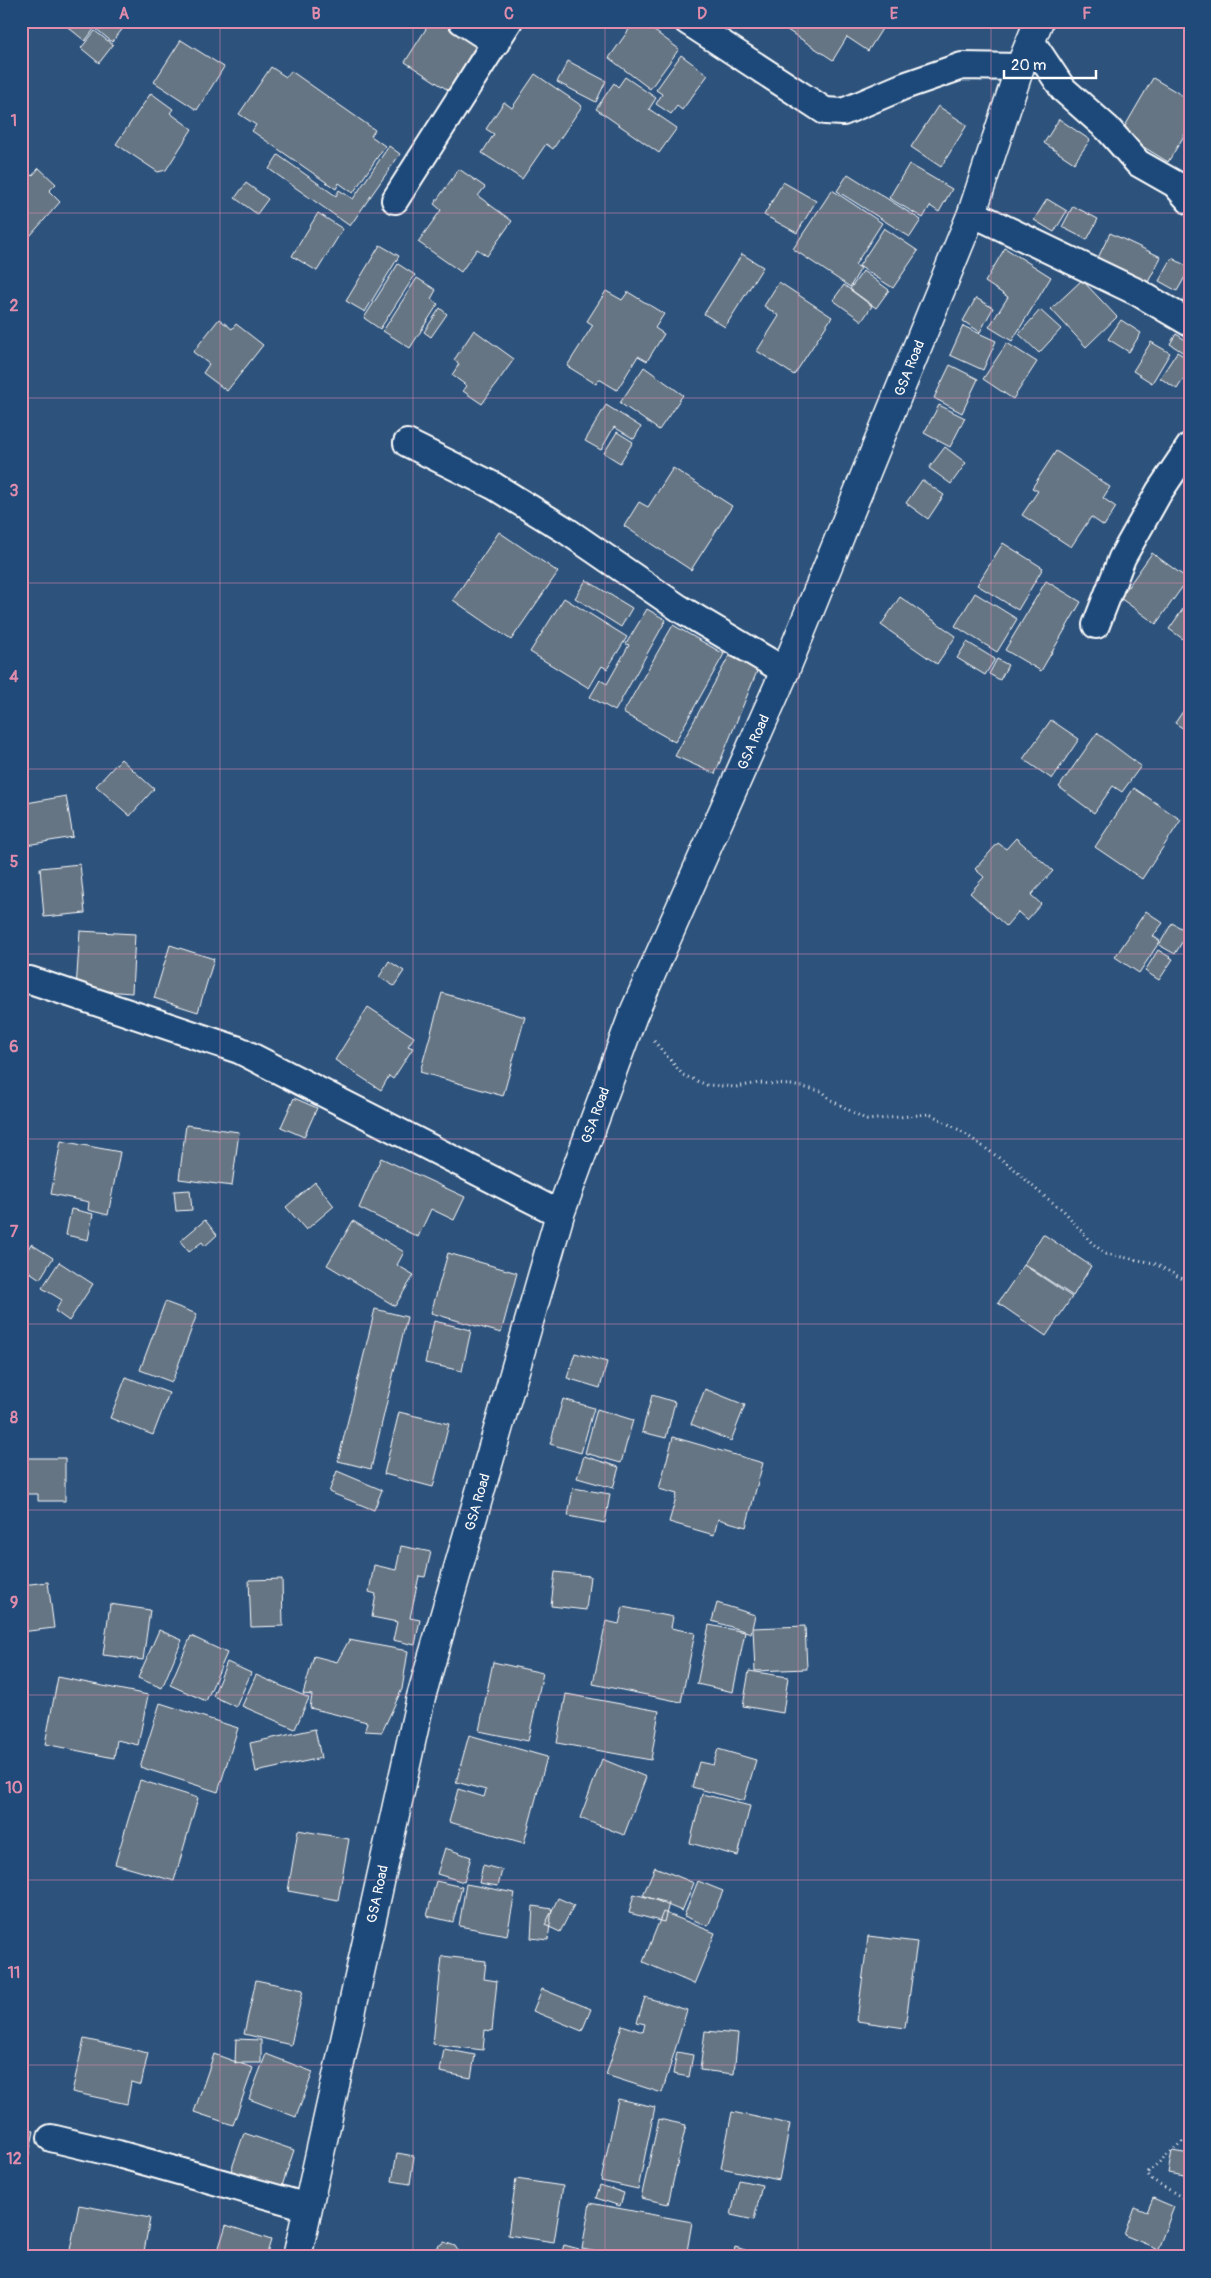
<svg xmlns="http://www.w3.org/2000/svg" width="1211" height="2278" font-family="Pangolin,sans-serif">
	<style>
		.building { fill: #657484; stroke: #fff }
		.lines { fill: none; stroke-linecap: round; stroke-linejoin: round }
		.street-casing { stroke: #fff; stroke-width: 30 }
		.secondary-casing { stroke: #fff; stroke-width: 31 }
		.path { stroke: #fff; stroke-width: 3; stroke-dasharray: 1 4; stroke-linecap: butt }
		.street { stroke: #1f4a7a; stroke-width: 26 }
		.secondary { stroke: #1f4a7a; stroke-width: 28 }
		.grid { fill: none; stroke: #e08cad; stroke-width: 1; stroke-opacity: 0.55 }
		.labels { text-anchor: middle; stroke-width: 4; stroke-linejoin: round; paint-order: stroke }
		.street-label { font-size: 14px; fill: #fff; stroke: #1f4a7a }
		.neatline { fill: none; stroke: #e08cad; stroke-width: 2 }
		.grid-label { font-size: 16px; text-anchor: middle; font-weight: bold; fill: #e08cad }
	</style>
	<rect width="100%" height="100%" fill="#2d527c"/>
	<filter id="ink" filterUnits="userSpaceOnUse"><feTurbulence type="fractalNoise" baseFrequency=".02" numOctaves="2"/><feDisplacementMap in="SourceGraphic" scale="10" xChannelSelector="R" yChannelSelector="G"/><feConvolveMatrix kernelMatrix="1 2 1 2 8 2 1 2 1" color-interpolation-filters="sRGB"/></filter>
	<g filter="url(#ink)">
		<!-- building -->
		<path class="building" d="M 66,21 L 129,21 L 112,42 L 95,28 L 85,41 L 64,24 Z
			M 431,21 L 449,21 L 479,41 L 448,90 L 405,62 Z
			M 635,21 L 641,21 L 679,49 L 650,89 L 609,58 Z
			M 784,21 L 887,21 L 868,51 L 847,37 L 833,60 L 781,26 Z
			M 95,31 L 113,45 L 99,63 L 81,48 Z
			M 181,40 L 224,67 L 197,110 L 154,82 Z
			M 681,55 L 708,75 L 682,110 L 677,106 L 671,114 L 656,104 L 662,94 L 656,90 Z
			M 568,61 L 606,81 L 596,102 L 557,82 Z
			M 271,67 L 286,77 L 291,71 L 375,130 L 371,136 L 385,146 L 353,193 L 339,183 L 336,189 L 252,131 L 256,125 L 239,114 Z
			M 535,74 L 582,106 L 553,149 L 546,144 L 522,179 L 482,153 L 494,134 L 486,129 L 504,102 L 512,108 Z
			M 625,77 L 656,98 L 649,109 L 677,128 L 659,153 L 596,109 L 614,83 L 618,87 Z
			M 1153,78 L 1190,100 L 1190,126 L 1168,162 L 1121,133 Z
			M 151,93 L 173,109 L 170,113 L 192,129 L 166,170 L 158,172 L 116,144 Z
			M 938,106 L 967,125 L 941,167 L 911,147 Z
			M 1059,119 L 1090,140 L 1074,163 L 1044,143 Z
			M 389,146 L 400,154 L 350,226 L 269,169 L 278,155 L 336,196 L 339,190 L 353,199 Z
			M 909,164 L 952,189 L 939,212 L 930,206 L 923,218 L 889,198 Z
			M 21,165 L 32,176 L 39,168 L 56,184 L 49,191 L 60,202 L 30,236 L 21,228 Z
			M 459,169 L 485,187 L 478,196 L 512,221 L 487,256 L 477,249 L 461,272 L 418,242 L 441,210 L 434,204 Z
			M 848,174 L 921,220 L 910,237 L 837,191 Z
			M 783,182 L 816,201 L 797,233 L 764,215 Z
			M 246,183 L 268,199 L 257,214 L 235,198 Z
			M 832,190 L 882,223 L 855,265 L 861,268 L 850,287 L 793,249 Z
			M 1047,199 L 1067,211 L 1054,232 L 1034,220 Z
			M 1073,206 L 1098,219 L 1087,240 L 1062,227 Z
			M 318,213 L 343,229 L 317,271 L 292,256 Z
			M 884,228 L 918,251 L 893,288 L 859,266 Z
			M 1110,233 L 1161,257 L 1147,284 L 1097,260 Z
			M 380,245 L 399,256 L 365,312 L 346,301 Z
			M 1005,248 L 1051,277 L 1012,341 L 989,327 L 1008,297 L 985,282 Z
			M 742,254 L 763,267 L 725,327 L 704,314 Z
			M 1172,258 L 1190,268 L 1177,291 L 1159,281 Z
			M 398,264 L 415,275 L 380,329 L 364,318 Z
			M 863,271 L 889,290 L 876,308 L 850,289 Z
			M 417,278 L 436,290 L 431,299 L 438,304 L 410,348 L 383,331 Z
			M 1082,280 L 1117,317 L 1086,347 L 1051,309 Z
			M 779,282 L 832,317 L 794,375 L 757,351 L 779,316 L 764,306 Z
			M 844,285 L 872,306 L 862,321 L 833,300 Z
			M 1190,290 L 1190,307 L 1182,303 Z
			M 606,291 L 622,300 L 628,292 L 664,314 L 655,328 L 664,334 L 647,361 L 638,356 L 617,390 L 599,379 L 596,384 L 567,366 L 593,325 L 587,321 Z
			M 976,298 L 993,308 L 980,332 L 963,321 Z
			M 440,308 L 447,314 L 431,337 L 424,332 Z
			M 1040,310 L 1061,329 L 1039,353 L 1019,334 Z
			M 219,319 L 232,329 L 236,324 L 263,345 L 227,391 L 203,373 L 209,364 L 193,352 Z
			M 1121,320 L 1141,333 L 1129,352 L 1108,339 Z
			M 963,326 L 996,341 L 983,370 L 950,355 Z
			M 474,330 L 514,359 L 482,404 L 463,391 L 467,386 L 452,375 L 459,364 L 454,360 Z
			M 1176,334 L 1190,343 L 1190,357 L 1170,344 Z
			M 1151,342 L 1170,353 L 1152,383 L 1133,371 Z
			M 1007,343 L 1037,362 L 1013,399 L 983,379 Z
			M 1177,352 L 1190,360 L 1190,368 L 1177,389 L 1160,378 Z
			M 950,365 L 978,379 L 962,413 L 934,398 Z
			M 644,367 L 683,395 L 659,430 L 620,403 Z
			M 606,405 L 641,427 L 634,439 L 614,427 L 601,450 L 585,441 Z
			M 939,405 L 965,418 L 950,447 L 924,433 Z
			M 617,432 L 633,442 L 620,463 L 604,453 Z
			M 945,447 L 966,463 L 951,484 L 929,468 Z
			M 1056,451 L 1110,487 L 1103,498 L 1116,507 L 1104,526 L 1091,517 L 1071,547 L 1022,515 L 1038,491 L 1032,488 Z
			M 673,468 L 732,506 L 691,570 L 624,526 L 639,502 L 648,507 Z
			M 922,480 L 944,495 L 928,519 L 906,503 Z
			M 499,532 L 558,572 L 511,640 L 453,600 Z
			M 1003,543 L 1043,568 L 1018,610 L 977,585 Z
			M 1152,553 L 1188,579 L 1156,624 L 1120,598 Z
			M 586,580 L 632,608 L 621,627 L 575,598 Z
			M 1046,581 L 1081,602 L 1041,671 L 1005,650 Z
			M 975,593 L 1017,619 L 997,652 L 955,626 Z
			M 900,597 L 956,636 L 937,664 L 881,625 Z
			M 564,598 L 627,637 L 607,669 L 602,666 L 589,688 L 530,652 Z
			M 1190,599 L 1190,644 L 1169,629 Z
			M 647,609 L 666,620 L 615,711 L 590,697 L 600,680 L 607,684 L 629,645 L 626,644 Z
			M 673,625 L 724,654 L 675,742 L 623,713 Z
			M 967,642 L 995,659 L 985,675 L 957,658 Z
			M 729,656 L 758,669 L 715,774 L 675,756 Z
			M 997,659 L 1008,665 L 1000,680 L 989,674 Z
			M 1190,701 L 1190,733 L 1175,723 Z
			M 1051,720 L 1079,739 L 1052,779 L 1023,759 Z
			M 1097,733 L 1141,766 L 1122,792 L 1113,786 L 1094,813 L 1059,787 Z
			M 121,759 L 154,789 L 130,816 L 96,786 Z
			M 1134,788 L 1181,820 L 1142,879 L 1095,847 Z
			M 66,796 L 73,837 L 21,846 L 21,804 Z
			M 1016,838 L 1053,871 L 1031,895 L 1041,904 L 1027,920 L 1018,912 L 1006,926 L 970,893 L 984,877 L 975,869 L 998,843 L 1006,849 Z
			M 80,864 L 85,913 L 44,917 L 40,868 Z
			M 1146,911 L 1163,923 L 1153,936 L 1160,941 L 1139,973 L 1115,957 Z
			M 1172,923 L 1188,932 L 1175,954 L 1159,945 Z
			M 80,931 L 135,934 L 132,993 L 76,989 Z
			M 170,945 L 214,959 L 198,1012 L 154,998 Z
			M 1158,950 L 1173,959 L 1159,980 L 1145,971 Z
			M 389,961 L 404,971 L 394,986 L 379,977 Z
			M 442,993 L 525,1017 L 503,1096 L 420,1072 Z
			M 368,1007 L 414,1037 L 408,1046 L 413,1048 L 393,1079 L 389,1076 L 381,1090 L 335,1060 Z
			M 294,1098 L 317,1108 L 304,1137 L 281,1127 Z
			M 186,1125 L 239,1132 L 232,1186 L 179,1179 Z
			M 61,1141 L 120,1152 L 108,1215 L 88,1210 L 89,1202 L 51,1194 Z
			M 381,1158 L 465,1197 L 454,1220 L 431,1209 L 418,1237 L 359,1208 Z
			M 315,1182 L 334,1206 L 306,1230 L 286,1207 Z
			M 190,1190 L 192,1210 L 176,1211 L 174,1191 Z
			M 71,1209 L 93,1214 L 88,1240 L 66,1235 Z
			M 205,1220 L 217,1235 L 205,1246 L 202,1242 L 189,1252 L 180,1241 Z
			M 353,1221 L 404,1252 L 397,1265 L 414,1275 L 395,1306 L 327,1265 Z
			M 1043,1234 L 1091,1266 L 1073,1296 L 1024,1264 Z
			M 31,1244 L 53,1258 L 40,1279 L 21,1266 L 21,1260 Z
			M 448,1253 L 517,1273 L 501,1333 L 431,1313 Z
			M 59,1262 L 93,1284 L 69,1321 L 55,1311 L 62,1300 L 42,1288 Z
			M 1024,1265 L 1072,1297 L 1046,1336 L 998,1303 Z
			M 165,1302 L 197,1314 L 172,1382 L 140,1370 Z
			M 375,1309 L 407,1317 L 371,1469 L 338,1461 Z
			M 434,1321 L 471,1330 L 462,1371 L 425,1363 Z
			M 575,1353 L 607,1362 L 600,1388 L 567,1378 Z
			M 126,1377 L 169,1393 L 153,1435 L 110,1418 Z
			M 705,1389 L 745,1405 L 731,1441 L 691,1424 Z
			M 652,1395 L 675,1402 L 666,1438 L 642,1432 Z
			M 563,1399 L 594,1408 L 581,1453 L 550,1444 Z
			M 597,1409 L 633,1420 L 621,1463 L 585,1453 Z
			M 399,1412 L 449,1424 L 433,1487 L 384,1474 Z
			M 673,1437 L 763,1463 L 746,1527 L 718,1519 L 714,1535 L 669,1522 L 677,1494 L 659,1489 Z
			M 584,1456 L 619,1467 L 613,1488 L 577,1478 Z
			M 21,1458 L 65,1458 L 65,1501 L 38,1501 L 38,1494 L 21,1494 Z
			M 337,1471 L 382,1490 L 374,1510 L 329,1492 Z
			M 573,1488 L 610,1494 L 605,1523 L 568,1516 Z
			M 401,1546 L 431,1552 L 425,1577 L 419,1576 L 410,1618 L 420,1620 L 415,1645 L 393,1640 L 397,1622 L 372,1617 L 376,1594 L 369,1592 L 374,1565 L 396,1570 Z
			M 555,1572 L 590,1576 L 586,1610 L 551,1606 Z
			M 282,1579 L 283,1626 L 251,1627 L 249,1580 Z
			M 48,1582 L 54,1628 L 21,1632 L 21,1585 Z
			M 717,1603 L 755,1615 L 751,1633 L 712,1621 Z
			M 110,1604 L 150,1610 L 143,1660 L 103,1655 Z
			M 623,1607 L 673,1617 L 671,1628 L 695,1633 L 681,1702 L 593,1684 L 606,1621 L 619,1624 Z
			M 709,1625 L 745,1632 L 733,1692 L 697,1684 Z
			M 805,1626 L 807,1669 L 755,1671 L 753,1628 Z
			M 159,1630 L 182,1640 L 162,1688 L 138,1678 Z
			M 191,1636 L 227,1653 L 206,1701 L 170,1685 Z
			M 349,1640 L 408,1651 L 402,1689 L 382,1732 L 365,1731 L 367,1722 L 310,1708 L 312,1695 L 303,1694 L 314,1656 L 337,1662 Z
			M 227,1662 L 251,1673 L 236,1707 L 213,1696 Z
			M 493,1662 L 543,1673 L 528,1741 L 479,1731 Z
			M 749,1671 L 788,1677 L 783,1713 L 743,1706 Z
			M 256,1675 L 309,1698 L 295,1729 L 242,1706 Z
			M 58,1677 L 148,1695 L 138,1745 L 117,1740 L 114,1758 L 45,1744 Z
			M 566,1694 L 659,1711 L 651,1760 L 557,1743 Z
			M 160,1703 L 238,1728 L 218,1792 L 140,1767 Z
			M 315,1729 L 321,1758 L 256,1772 L 250,1743 Z
			M 469,1735 L 547,1757 L 524,1843 L 449,1822 L 458,1789 L 484,1797 L 486,1790 L 456,1782 Z
			M 718,1749 L 756,1760 L 744,1801 L 692,1787 L 699,1762 L 713,1765 Z
			M 602,1759 L 646,1777 L 624,1835 L 580,1818 Z
			M 140,1780 L 198,1798 L 174,1881 L 115,1864 Z
			M 702,1794 L 750,1806 L 738,1856 L 690,1843 Z
			M 298,1830 L 349,1839 L 338,1900 L 288,1891 Z
			M 445,1848 L 471,1857 L 464,1882 L 437,1874 Z
			M 483,1865 L 502,1870 L 498,1886 L 479,1883 Z
			M 655,1867 L 694,1883 L 682,1911 L 643,1895 Z
			M 436,1881 L 462,1887 L 453,1922 L 427,1916 Z
			M 698,1881 L 723,1891 L 708,1926 L 684,1916 Z
			M 466,1884 L 515,1893 L 507,1935 L 459,1926 Z
			M 634,1894 L 669,1903 L 664,1922 L 629,1913 Z
			M 558,1898 L 574,1905 L 560,1932 L 545,1925 Z
			M 533,1906 L 552,1909 L 548,1940 L 531,1938 Z
			M 663,1912 L 715,1933 L 694,1984 L 643,1962 Z
			M 868,1936 L 917,1942 L 905,2028 L 857,2021 Z
			M 442,1956 L 486,1961 L 484,1979 L 497,1981 L 492,2031 L 485,2030 L 483,2050 L 433,2044 Z
			M 256,1980 L 303,1990 L 291,2045 L 244,2034 Z
			M 542,1989 L 591,2009 L 582,2031 L 533,2011 Z
			M 645,1997 L 687,2010 L 662,2093 L 606,2075 L 622,2025 L 643,2032 L 645,2024 L 637,2022 Z
			M 705,2031 L 738,2034 L 734,2074 L 700,2070 Z
			M 84,2039 L 148,2053 L 141,2085 L 131,2082 L 127,2104 L 72,2092 Z
			M 236,2039 L 261,2040 L 261,2063 L 235,2063 Z
			M 444,2049 L 475,2055 L 471,2078 L 440,2072 Z
			M 677,2052 L 693,2055 L 689,2077 L 673,2074 Z
			M 214,2054 L 253,2068 L 233,2125 L 194,2112 Z
			M 266,2054 L 313,2072 L 296,2117 L 249,2099 Z
			M 618,2099 L 655,2107 L 638,2189 L 601,2181 Z
			M 732,2112 L 790,2124 L 779,2180 L 721,2168 Z
			M 659,2119 L 686,2125 L 668,2204 L 641,2198 Z
			M 21,2128 L 34,2131 L 26,2168 L 21,2167 Z
			M 244,2133 L 294,2150 L 280,2192 L 230,2174 Z
			M 1172,2151 L 1190,2154 L 1190,2177 L 1168,2173 Z
			M 397,2153 L 414,2156 L 410,2184 L 392,2181 Z
			M 516,2179 L 563,2186 L 554,2242 L 508,2235 Z
			M 739,2180 L 762,2185 L 754,2220 L 731,2215 Z
			M 600,2185 L 624,2193 L 620,2206 L 596,2198 Z
			M 1153,2198 L 1174,2207 L 1158,2249 L 1124,2235 L 1134,2207 L 1147,2212 Z
			M 590,2203 L 692,2222 L 686,2257 L 646,2257 L 630,2254 L 630,2257 L 608,2257 L 608,2254 L 582,2249 Z
			M 79,2205 L 150,2218 L 143,2257 L 69,2255 Z
			M 226,2225 L 271,2240 L 266,2257 L 216,2257 Z
			M 444,2242 L 455,2246 L 462,2257 L 432,2257 L 434,2249 Z
			M 564,2245 L 579,2249 L 576,2257 L 560,2257 Z
			M 735,2247 L 769,2257 L 733,2257 Z"/>
		<g class="lines">
			<defs>
				<path id="street" d="M 462,21 L 496,43
					M 687,21 L 825,111 L 843,112 L 904,86 L 962,66 L 1020,67
					M 1031,41 L 1063,89 L 1108,129 L 1138,163 L 1175,184 L 1190,201
					M 395,200 L 509,21
					M 972,213 L 1139,293 L 1190,323
					M 407,443 L 494,486 L 567,531 L 679,608 L 785,671
					M 1096,625 L 1122,558 L 1159,492 L 1190,446
					M 21,981 L 30,980 L 239,1050 L 560,1214
					M 51,2138 L 118,2154 L 308,2207"/>
				<path id="secondary" d="M 297,2257 L 421,1697 L 560,1214 L 633,1015 L 785,671 L 972,213 L 1020,67 L 1039,21"/>
			</defs>
			<!-- street casing -->
			<use href="#street" class="street-casing"/>
			<!-- secondary casing -->
			<use href="#secondary" class="secondary-casing"/>
			<!-- path -->
			<path class="path" d="M 654,1041 L 683,1075 L 707,1085 L 736,1087 L 759,1083 L 791,1085 L 822,1091 L 831,1100 L 867,1120 L 930,1114 L 961,1131 L 1012,1167 L 1040,1193 L 1063,1210 L 1092,1243 L 1106,1254 L 1154,1263 L 1190,1283
				M 1190,2135 L 1147,2173 L 1151,2179 L 1190,2202"/>
			<!-- street -->
			<use href="#street" class="street"/>
			<!-- secondary -->
			<use href="#secondary" class="secondary"/>
		</g>
	</g>
	<!-- grid -->
	<path class="grid" d="M 220,21 L 220,2257M 413,21 L 413,2257M 605,21 L 605,2257M 798,21 L 798,2257M 991,21 L 991,2257M 21,213 L 1190,213M 21,398 L 1190,398M 21,583 L 1190,583M 21,769 L 1190,769M 21,954 L 1190,954M 21,1139 L 1190,1139M 21,1324 L 1190,1324M 21,1510 L 1190,1510M 21,1695 L 1190,1695M 21,1880 L 1190,1880M 21,2065 L 1190,2065"/>
	<g class="labels">
		<!-- street labels -->
		<g class="street-label">
			<text transform="translate(909 368) rotate(-68)" y="5">GSA Road</text>
			<text transform="translate(753 742) rotate(-66)" y="5">GSA Road</text>
			<text transform="translate(595 1115) rotate(-70)" y="5">GSA Road</text>
			<text transform="translate(477 1502) rotate(-74)" y="5">GSA Road</text>
			<text transform="translate(377 1894) rotate(-78)" y="5">GSA Road</text>
		</g>
	</g>
	<!-- margin -->
	<rect width="1211" height="2278" fill="none" stroke="#1f4a7a" stroke-width="55"/>
	<!-- scale -->
	<path d="M1004 70v8h92v-8" fill="none" stroke="#ffffff" stroke-width="2.5"/>
	<text x="1011" y="70" font-size="15" fill="#ffffff" stroke="#1f4a7a" stroke-width="4" paint-order="stroke">20 m</text>
	<rect x="28" y="28" width="1156" height="2222" class="neatline"/>
	<g class="grid-label">
		<text x="124" y="19">A</text>
		<text x="316" y="19">B</text>
		<text x="509" y="19">C</text>
		<text x="702" y="19">D</text>
		<text x="894" y="19">E</text>
		<text x="1087" y="19">F</text>
		<text x="14" y="126">1</text>
		<text x="14" y="311">2</text>
		<text x="14" y="496">3</text>
		<text x="14" y="682">4</text>
		<text x="14" y="867">5</text>
		<text x="14" y="1052">6</text>
		<text x="14" y="1237">7</text>
		<text x="14" y="1423">8</text>
		<text x="14" y="1608">9</text>
		<text x="14" y="1793">10</text>
		<text x="14" y="1978">11</text>
		<text x="14" y="2164">12</text>
	</g>
</svg>
